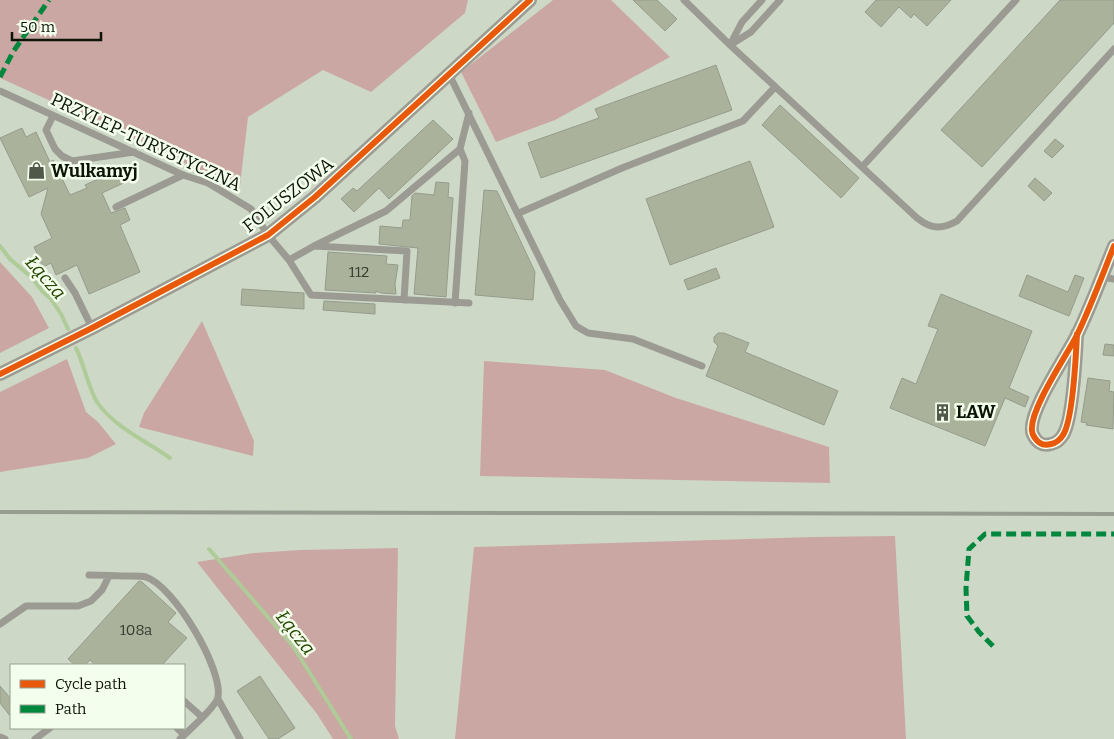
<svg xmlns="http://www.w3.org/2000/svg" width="1114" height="739" font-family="Bitter,serif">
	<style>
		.forest { fill: #cba7a3 }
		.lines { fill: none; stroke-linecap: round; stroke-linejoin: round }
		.stream { stroke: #aecb98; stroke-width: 4 }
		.building { fill: #abb29c; stroke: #959b8c }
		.service { stroke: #9b9b93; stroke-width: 7 }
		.minor { stroke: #9b9b93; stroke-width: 14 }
		.rail { stroke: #979d91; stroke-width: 4 }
		.quiet { stroke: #00873e; stroke-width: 5; stroke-dasharray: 10 5; stroke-linecap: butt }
		.cycleway-casing { stroke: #f4feec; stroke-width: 9 }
		.cycleway { stroke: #e8590c; stroke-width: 6 }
		.labels { text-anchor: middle; stroke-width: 5; stroke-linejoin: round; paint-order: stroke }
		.number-label { font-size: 15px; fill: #343b2c }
		.street-label { font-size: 18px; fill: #0c1307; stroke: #f4feec }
		.poi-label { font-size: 18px; font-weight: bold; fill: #0c1307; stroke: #f4feec; text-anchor: start }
		.water-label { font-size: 19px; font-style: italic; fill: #254500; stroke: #f4feec }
	</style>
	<rect width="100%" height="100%" fill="#cdd9c6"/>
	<!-- forest -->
	<path class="forest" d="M 0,0 L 468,0 L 465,13 L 371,92 L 323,70 L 248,117 L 239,194 L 172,156 L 0,78 Z
		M 553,0 L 611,0 L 670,57 L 555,120 L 496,142 L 461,72 Z
		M 0,262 L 32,297 L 49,328 L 0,353 Z
		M 202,321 L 254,441 L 253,456 L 139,427 L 144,413 Z
		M 67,359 L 86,412 L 98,422 L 116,444 L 88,458 L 0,472 L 0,392 Z
		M 484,361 L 605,370 L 676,398 L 829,447 L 830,483 L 480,476 Z
		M 895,536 L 906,739 L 455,739 L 474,547 L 813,537 Z
		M 398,548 L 395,726 L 399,739 L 333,739 L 317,714 L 197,562 L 254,553 L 300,550 Z"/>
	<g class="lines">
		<!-- stream -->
		<path class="stream" d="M 0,246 L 10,259 L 31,277 L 43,292 L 51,299 L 61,314 L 68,329
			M 76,348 C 84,364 88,387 97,402 C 114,427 146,441 170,458
			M 209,549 L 293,646 L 351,739"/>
	</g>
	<!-- building -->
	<path class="building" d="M 633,0 L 657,0 L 677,19 L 665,31 Z
		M 876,0 L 951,0 L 927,26 L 914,14 L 911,18 L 899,7 L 881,27 L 865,12 Z
		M 1060,0 L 1114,0 L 1114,23 L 982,167 L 941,130 Z
		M 716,65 L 732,110 L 541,178 L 528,143 L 599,118 L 595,109 Z
		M 780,105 L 859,178 L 841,198 L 762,125 Z
		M 433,120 L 453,139 L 389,199 L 379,188 L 354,212 L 341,199 L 353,188 L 357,191 Z
		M 22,128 L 26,137 L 36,132 L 50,162 L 53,160 L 70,195 L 87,188 L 85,185 L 116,171 L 116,172 L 126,169 L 130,180 L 102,193 L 111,213 L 125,208 L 130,220 L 120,225 L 140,272 L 89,294 L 77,265 L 56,275 L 51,263 L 43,267 L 34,247 L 52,238 L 41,214 L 48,188 L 29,197 L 0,138 Z
		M 1055,139 L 1064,146 L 1052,158 L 1044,151 Z
		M 750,161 L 774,227 L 670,265 L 646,199 Z
		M 1035,178 L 1052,193 L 1044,201 L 1028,186 Z
		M 436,182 L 449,183 L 448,197 L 453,198 L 446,297 L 414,294 L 418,248 L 379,244 L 380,226 L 402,228 L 403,220 L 410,220 L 412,196 L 415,193 L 434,195 Z
		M 484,190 L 497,191 L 535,272 L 533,300 L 475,295 Z
		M 328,252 L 387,256 L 386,264 L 398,265 L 395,284 L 396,294 L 381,293 L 376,291 L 376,293 L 325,290 Z
		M 716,268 L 720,278 L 688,290 L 684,280 Z
		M 1027,275 L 1068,292 L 1075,275 L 1084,278 L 1069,316 L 1019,296 Z
		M 242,289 L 304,293 L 304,309 L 241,305 Z
		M 941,294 L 1032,331 L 1009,388 L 1029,397 L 1025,407 L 1005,398 L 985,446 L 890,408 L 902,378 L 916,384 L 938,329 L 928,326 Z
		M 324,301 L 375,304 L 375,314 L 323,310 Z
		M 718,333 L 724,333 L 749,343 L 745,352 L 838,391 L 824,425 L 706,376 L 718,346 L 714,342 L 714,337 Z
		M 1105,344 L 1114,345 L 1114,356 L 1103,355 Z
		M 1088,378 L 1110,381 L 1109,391 L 1114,392 L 1113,429 L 1086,425 L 1087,423 L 1081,422 Z
		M 139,581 L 142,582 L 176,613 L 168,622 L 187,638 L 162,665 L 95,665 L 90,660 L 85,665 L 75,665 L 68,659 Z
		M 260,676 L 295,728 L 278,739 L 269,739 L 237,691 Z
		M 0,686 L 11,699 L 11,717 L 0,703 Z"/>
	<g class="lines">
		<!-- service -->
		<path class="service" d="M 684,0 L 730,45 L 751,32 L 780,0
			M 762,0 L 742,22 L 730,45 L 917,218 C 931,229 941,230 957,221 L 1114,49
			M 449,74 L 560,300 L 576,326 L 588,333 L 633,339 L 702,366
			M 0,91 L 183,175 L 208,183 L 251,209 L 268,235 L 289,260
			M 53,116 L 46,130 L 55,149 L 62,156 L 72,161 L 134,152
			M 862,167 L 1016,0
			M 116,207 L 183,175
			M 519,213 L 622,168 L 743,121 L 775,87
			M 314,246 L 386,211 L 460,149 L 469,113
			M 1101,277 L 1114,279
			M 65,278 L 75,293 L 92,328
			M 404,300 L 407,251 L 314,246 L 289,260 L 311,295 L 469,303
			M 455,303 L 465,161 L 460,149
			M 89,575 C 103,575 117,576 131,576 C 135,576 142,576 146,577 C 174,586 223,669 218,697 C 216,707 189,730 180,739
			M 0,624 L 26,606 L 78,606 L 91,601 L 102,590 L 109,576
			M 218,699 L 240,739
			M 184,701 L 202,717
			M 177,728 L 184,735
			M 0,737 L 5,739
			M 35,739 L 50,728"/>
		<!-- minor -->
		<path class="minor" d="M 1077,334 C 1076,355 1073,420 1063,435 C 1060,440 1056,443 1051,444 C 1047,445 1043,445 1040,443 C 1036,441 1032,434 1032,431 C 1029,410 1067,355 1077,335 C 1091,306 1102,276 1114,246
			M 0,374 L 92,328 L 268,235 L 315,197 L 530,0"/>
		<!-- rail -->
		<path class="rail" d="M 0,512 L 1114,514"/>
		<!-- quiet -->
		<path class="quiet" d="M 0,77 L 13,52 L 49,0
			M 993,646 L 979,632 L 967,616 L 966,588 L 969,549 L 985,534 L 1114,534"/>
		<defs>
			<path id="cycleway" d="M 1077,334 C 1076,355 1073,420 1063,435 C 1060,440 1056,443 1051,444 C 1047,445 1043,445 1040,443 C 1036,441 1032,434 1032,431 C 1029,410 1067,355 1077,335 C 1091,306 1102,276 1114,246
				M 0,374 L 92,328 L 268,235 L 315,197 L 530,0"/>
		</defs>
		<!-- cycleway casing -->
		<use href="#cycleway" class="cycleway-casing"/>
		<!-- cycleway -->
		<use href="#cycleway" class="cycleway"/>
	</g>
	<!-- icons -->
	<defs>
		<symbol id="shop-bare" viewBox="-9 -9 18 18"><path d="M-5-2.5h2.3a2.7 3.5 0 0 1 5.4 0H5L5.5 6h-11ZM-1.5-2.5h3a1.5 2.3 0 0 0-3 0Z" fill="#50584a" stroke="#f4feec" stroke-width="2.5" paint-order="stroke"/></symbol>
		<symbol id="building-bare" viewBox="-9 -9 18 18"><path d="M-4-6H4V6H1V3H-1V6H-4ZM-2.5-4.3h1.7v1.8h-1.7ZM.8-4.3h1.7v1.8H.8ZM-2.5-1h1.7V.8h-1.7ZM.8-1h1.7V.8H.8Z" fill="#50584a" stroke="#f4feec" stroke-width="2.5" paint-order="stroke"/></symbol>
	</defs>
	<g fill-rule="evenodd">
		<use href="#shop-bare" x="24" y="158" width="25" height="25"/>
		<use href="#building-bare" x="930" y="400" width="25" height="25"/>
	</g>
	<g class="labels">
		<!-- number labels -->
		<g class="number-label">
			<text x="359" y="277">112</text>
			<text x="136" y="635">108a</text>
		</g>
		<!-- street labels -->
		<g class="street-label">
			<text transform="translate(146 142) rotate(25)" y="6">PRZYLEP-TURYSTYCZNA</text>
			<text transform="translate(288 195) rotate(-38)" y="6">FOLUSZOWA</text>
		</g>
		<!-- poi labels -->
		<g class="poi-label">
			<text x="51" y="177">Wulkamyj</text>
			<text x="956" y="418">LAW</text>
		</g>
		<!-- water labels -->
		<g class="water-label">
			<text transform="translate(46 277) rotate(49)" y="7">Łącza</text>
			<text transform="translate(296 632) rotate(52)" y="7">Łącza</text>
		</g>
	</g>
	<!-- legend -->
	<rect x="10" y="664" width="175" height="65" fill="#f4feec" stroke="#97a090"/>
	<rect x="20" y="680" width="25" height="8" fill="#e8590c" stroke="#97a090"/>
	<text x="55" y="689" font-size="15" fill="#0c1307">Cycle path</text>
	<rect x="20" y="705" width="25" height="8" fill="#00873e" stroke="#97a090"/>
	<text x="55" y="714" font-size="15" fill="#0c1307">Path</text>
	<!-- scale -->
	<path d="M12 32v8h89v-8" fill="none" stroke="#0c1307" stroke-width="2.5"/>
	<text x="20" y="32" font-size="15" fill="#0c1307" stroke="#f4feec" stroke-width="4" paint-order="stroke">50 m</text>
</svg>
